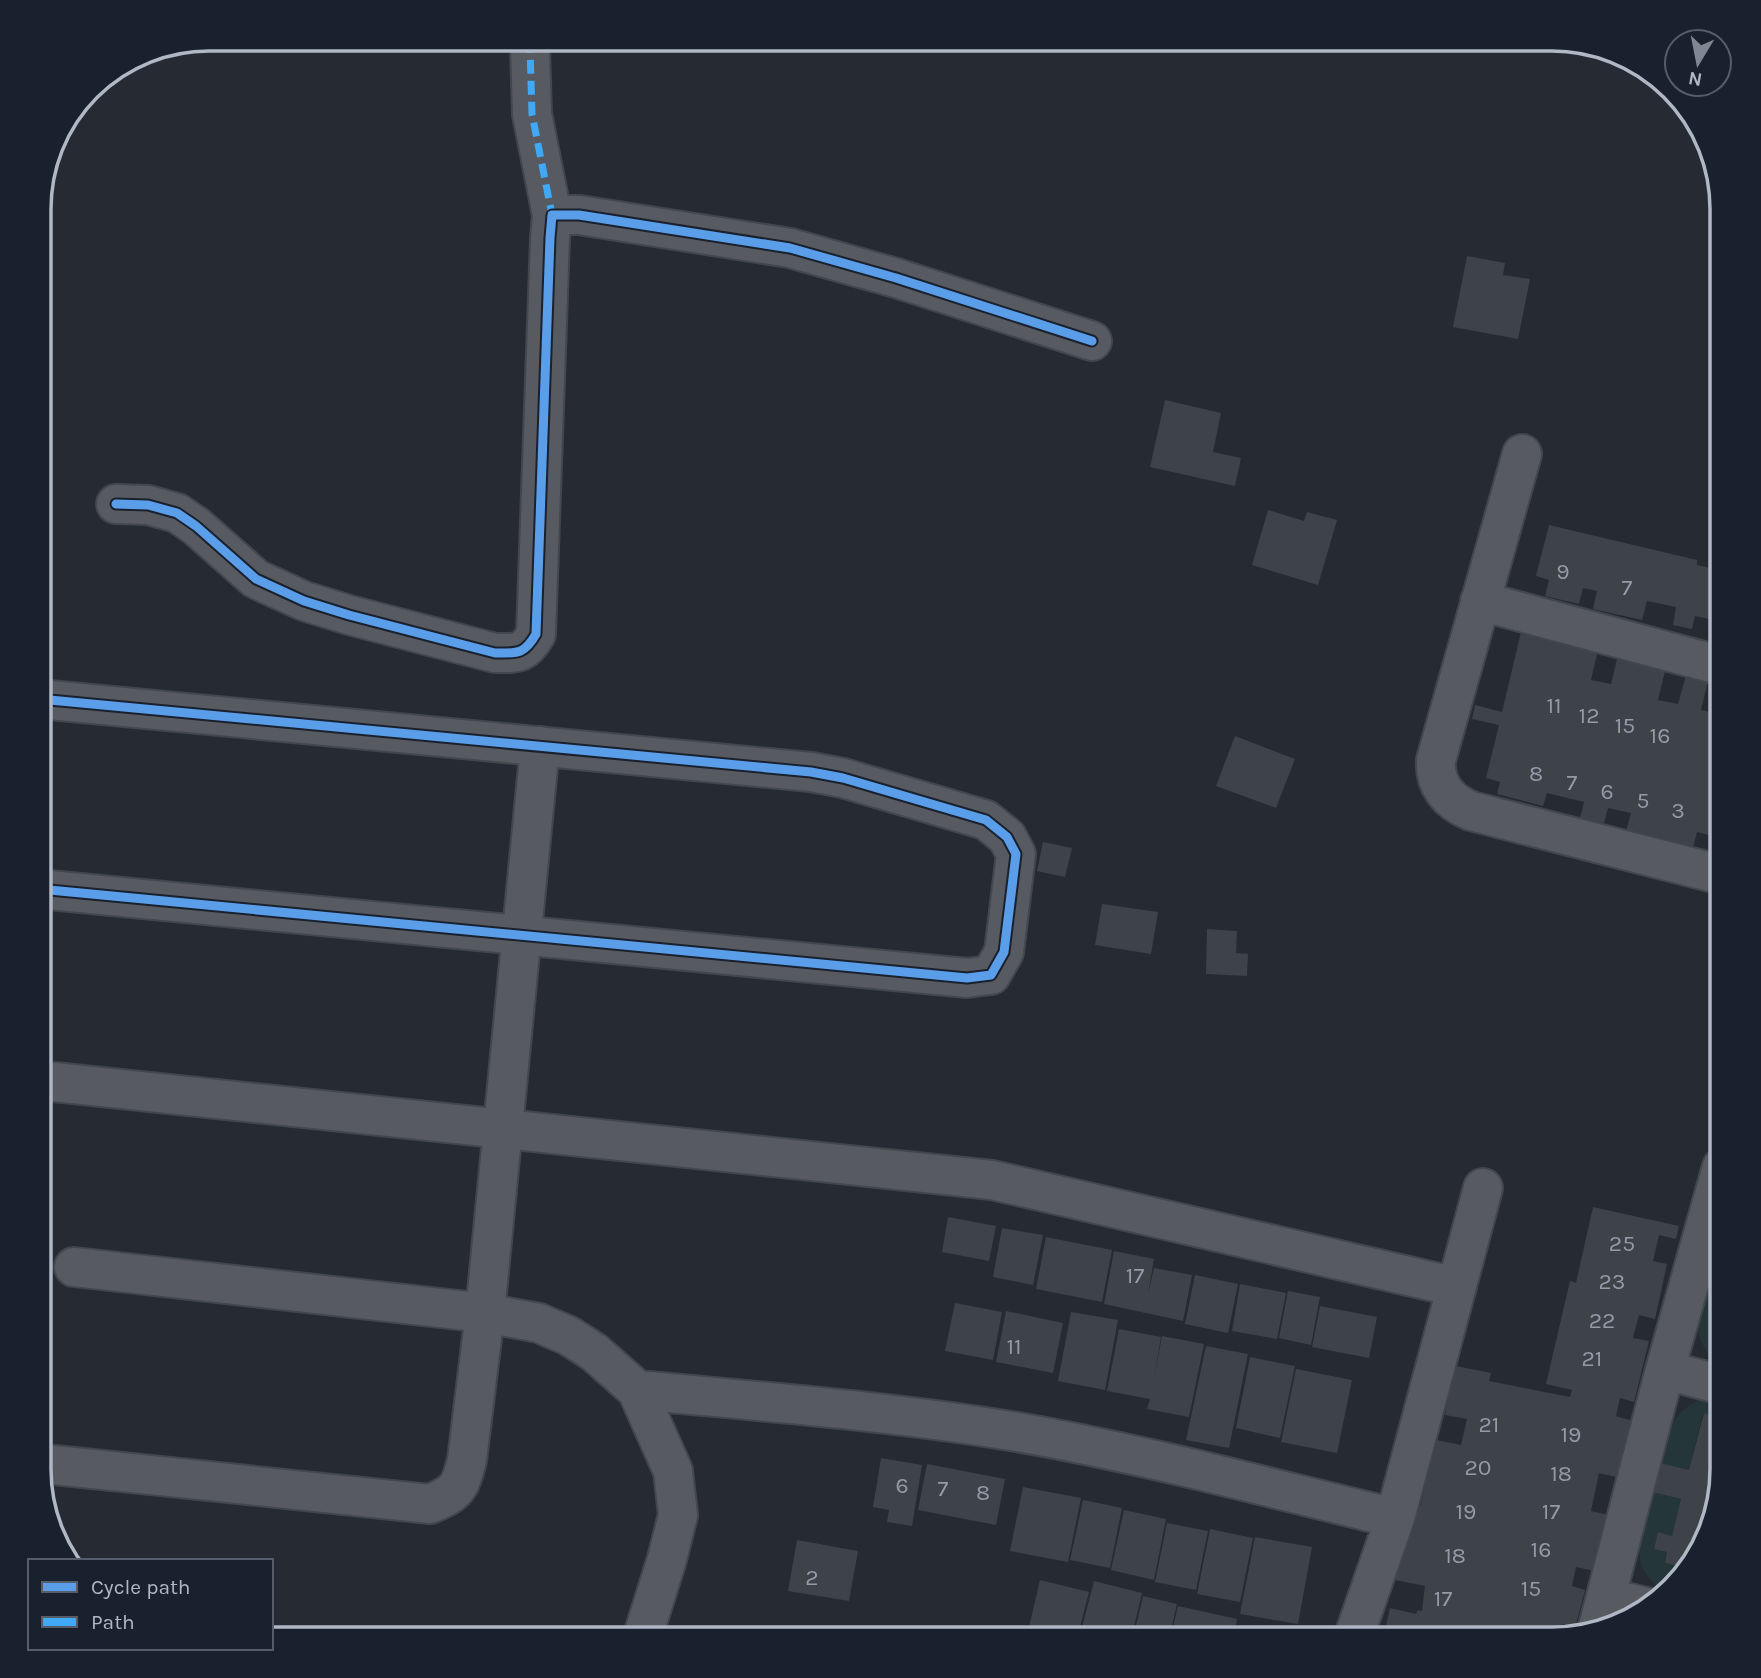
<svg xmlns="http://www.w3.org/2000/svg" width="1761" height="1678" font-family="Karla,sans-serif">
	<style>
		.green { fill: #24363a }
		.building { fill: #3e4249 }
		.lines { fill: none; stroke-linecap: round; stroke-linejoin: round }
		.street-casing { stroke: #42464d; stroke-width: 42 }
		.street { stroke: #575a61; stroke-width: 38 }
		.quiet { stroke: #3fa9f5; stroke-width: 7; stroke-dasharray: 14 7; stroke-linecap: butt }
		.cycleway-casing { stroke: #1a212e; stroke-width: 13 }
		.cycleway { stroke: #5a9eea; stroke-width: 9 }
		.labels { text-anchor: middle; stroke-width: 5; stroke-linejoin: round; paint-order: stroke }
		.number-label { font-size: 23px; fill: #949aa6 }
		.rim { fill: none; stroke: #b0b7c5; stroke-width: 3.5 }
	</style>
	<rect width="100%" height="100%" fill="#262b33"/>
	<!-- green -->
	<path class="green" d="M 1722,1229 L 1722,1364 C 1710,1358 1700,1345 1698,1330 C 1695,1307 1715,1254 1722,1229 Z
		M 1703,1399 L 1722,1400 L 1722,1418 L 1703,1413 L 1689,1470 L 1660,1463 C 1669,1433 1671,1410 1703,1399 Z
		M 1652,1492 L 1681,1499 L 1672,1536 L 1658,1532 L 1654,1548 L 1667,1552 L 1665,1563 L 1687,1568 L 1670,1592 C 1622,1571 1642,1531 1652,1492 Z"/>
	<!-- building -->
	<path class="building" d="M 1467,256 L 1505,263 L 1503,275 L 1530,279 L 1518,339 L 1453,327 Z
		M 1165,400 L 1221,413 L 1213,452 L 1241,458 L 1235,486 L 1150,467 Z
		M 1268,510 L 1304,521 L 1307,512 L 1337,520 L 1318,585 L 1252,565 Z
		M 1549,525 L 1697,560 L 1697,565 L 1722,571 L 1722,622 L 1695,616 L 1692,629 L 1673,625 L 1676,607 L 1647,601 L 1642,620 L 1593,609 L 1597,591 L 1583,588 L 1579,604 L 1545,596 L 1549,580 L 1536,576 Z
		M 1521,632 L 1598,650 L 1591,680 L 1611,684 L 1618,655 L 1666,667 L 1658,700 L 1678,704 L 1687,672 L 1709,677 L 1701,710 L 1722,715 L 1722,854 L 1713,851 L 1716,837 L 1697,832 L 1693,848 L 1626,832 L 1631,813 L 1608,808 L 1604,823 L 1580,818 L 1584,802 L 1547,793 L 1543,806 L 1497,794 L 1500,782 L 1486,778 L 1499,725 L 1472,719 L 1475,705 L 1502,712 Z
		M 1235,736 L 1295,759 L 1276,808 L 1216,786 Z
		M 1043,842 L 1072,848 L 1065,877 L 1037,871 Z
		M 1102,904 L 1158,912 L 1151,954 L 1095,945 Z
		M 1207,929 L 1237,931 L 1236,953 L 1248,954 L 1247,976 L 1206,974 Z
		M 1593,1207 L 1679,1226 L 1676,1239 L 1659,1235 L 1653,1261 L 1667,1264 L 1655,1319 L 1639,1315 L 1633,1338 L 1649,1341 L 1634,1402 L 1620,1398 L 1616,1416 L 1633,1421 L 1620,1478 L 1599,1473 L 1591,1511 L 1608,1515 L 1595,1571 L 1576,1567 L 1572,1586 L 1585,1590 L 1575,1628 L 1563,1624 L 1560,1639 L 1383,1639 L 1390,1608 L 1416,1614 L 1418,1610 L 1422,1611 L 1425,1586 L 1395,1580 L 1411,1503 L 1421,1505 L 1428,1471 L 1415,1469 L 1422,1437 L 1461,1445 L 1467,1419 L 1445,1415 L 1450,1387 L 1434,1383 L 1457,1356 L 1456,1366 L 1491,1373 L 1489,1381 L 1570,1397 L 1572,1390 L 1546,1384 L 1570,1281 L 1576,1283 Z
		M 948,1217 L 996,1226 L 989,1261 L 942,1252 Z
		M 1002,1228 L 1043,1235 L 1033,1285 L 993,1277 Z
		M 1046,1237 L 1112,1250 L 1102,1302 L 1036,1289 Z
		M 1114,1251 L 1154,1259 L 1148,1294 L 1154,1268 L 1192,1275 L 1183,1321 L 1104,1304 Z
		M 1195,1275 L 1238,1284 L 1228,1333 L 1185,1324 Z
		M 1240,1284 L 1286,1293 L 1277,1339 L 1232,1331 Z
		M 1288,1291 L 1320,1297 L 1311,1345 L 1279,1338 Z
		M 955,1303 L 1002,1312 L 993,1360 L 945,1351 Z
		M 1320,1306 L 1377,1317 L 1369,1358 L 1312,1347 Z
		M 1006,1311 L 1063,1323 L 1053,1373 L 996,1362 Z
		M 1071,1312 L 1118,1320 L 1105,1390 L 1058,1381 Z
		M 1119,1329 L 1161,1337 L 1154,1378 L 1162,1336 L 1204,1344 L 1189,1417 L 1147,1409 L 1150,1399 L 1107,1391 Z
		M 1206,1346 L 1248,1354 L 1229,1448 L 1186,1440 Z
		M 1250,1357 L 1295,1366 L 1280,1438 L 1236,1428 Z
		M 1296,1369 L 1352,1380 L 1337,1453 L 1281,1442 Z
		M 1704,1413 L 1722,1418 L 1722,1470 L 1709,1535 L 1687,1568 L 1665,1563 L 1667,1552 L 1654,1549 L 1658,1532 L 1672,1536 L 1681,1499 L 1652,1492 L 1660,1463 L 1689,1470 Z
		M 881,1458 L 922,1465 L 912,1526 L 887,1522 L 889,1510 L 873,1507 Z
		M 927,1464 L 1005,1479 L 996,1525 L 918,1510 Z
		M 1023,1487 L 1081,1498 L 1068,1562 L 1010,1551 Z
		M 1083,1500 L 1122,1508 L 1110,1568 L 1070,1560 Z
		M 1124,1510 L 1166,1519 L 1154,1580 L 1111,1570 Z
		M 1167,1523 L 1208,1531 L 1196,1590 L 1155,1582 Z
		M 1210,1529 L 1253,1538 L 1240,1602 L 1197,1594 Z
		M 1255,1537 L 1312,1547 L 1298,1624 L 1240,1614 Z
		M 797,1540 L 858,1551 L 849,1601 L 788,1591 Z
		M 1040,1580 L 1089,1592 L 1077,1639 L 1043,1639 L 1027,1636 Z
		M 1094,1581 L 1142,1593 L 1131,1639 L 1079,1639 Z
		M 1143,1596 L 1177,1604 L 1169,1639 L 1133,1639 Z
		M 1178,1606 L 1237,1619 L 1233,1639 L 1170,1639 Z"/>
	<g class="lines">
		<defs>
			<path id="street" d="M 532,39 L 530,48 L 532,114 L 552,215
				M 1522,454 L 1436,760 C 1434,785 1449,802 1471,811 L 1722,875
				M 116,504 L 148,505 L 177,513 L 196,526 L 256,579 L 304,601 L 349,615 L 495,653 C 517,653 524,655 536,634 L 550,238 L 552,215 L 579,215 L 790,248 L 896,278 L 1092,341
				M 1480,601 L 1722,666
				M 39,889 L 967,978 L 991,975 L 1004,952 L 1016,854 L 1007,837 L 986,820 L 843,778 L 811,772 L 39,699
				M 54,1082 L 992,1180 L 1456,1287
				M 74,1267 L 485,1313 L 539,1323 L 569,1336 L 594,1352 L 637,1390 L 673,1471 L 678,1515 L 667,1559 L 642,1639
				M 1665,1370 L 1722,1385
				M 637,1390 C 764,1402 891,1411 1017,1432 C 1144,1454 1269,1488 1395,1518
				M 54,1465 L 430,1504 C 457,1493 460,1488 467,1460 L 485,1313 L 540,746
				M 1606,1597 L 1646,1607
				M 1597,1631 L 1665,1370 L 1722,1167
				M 1353,1639 L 1395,1518 L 1483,1188"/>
		</defs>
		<!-- street casing -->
		<use href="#street" class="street-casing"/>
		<!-- street -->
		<use href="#street" class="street"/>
		<!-- quiet -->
		<path class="quiet" d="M 532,39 L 530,48 L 532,114 L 552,215"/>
		<defs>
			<path id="cycleway" d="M 116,504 L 148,505 L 177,513 L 196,526 L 256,579 L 304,601 L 349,615 L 495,653 C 517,653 524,655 536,634 L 550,238 L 552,215 L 579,215 L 790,248 L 896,278 L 1092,341
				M 39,889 L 967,978 L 991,975 L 1004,952 L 1016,854 L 1007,837 L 986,820 L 843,778 L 811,772 L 39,699"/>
		</defs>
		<!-- cycleway casing -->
		<use href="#cycleway" class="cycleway-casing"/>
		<!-- cycleway -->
		<use href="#cycleway" class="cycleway"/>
	</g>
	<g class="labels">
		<!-- number labels -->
		<g class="number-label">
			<text x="1563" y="579">9</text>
			<text x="1627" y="595">7</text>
			<text x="1554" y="713">11</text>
			<text x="1589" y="723">12</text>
			<text x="1625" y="733">15</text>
			<text x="1660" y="743">16</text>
			<text x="1536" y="781">8</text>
			<text x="1572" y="790">7</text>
			<text x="1607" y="799">6</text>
			<text x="1643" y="808">5</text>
			<text x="1678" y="818">3</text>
			<text x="1622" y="1251">25</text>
			<text x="1135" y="1283">17</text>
			<text x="1612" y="1289">23</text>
			<text x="1602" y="1328">22</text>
			<text x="1014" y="1354">11</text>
			<text x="1592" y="1366">21</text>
			<text x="1489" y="1432">21</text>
			<text x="1571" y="1442">19</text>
			<text x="1478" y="1475">20</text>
			<text x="1561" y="1481">18</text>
			<text x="902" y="1493">6</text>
			<text x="943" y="1496">7</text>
			<text x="983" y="1500">8</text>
			<text x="1466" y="1519">19</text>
			<text x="1551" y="1519">17</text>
			<text x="1541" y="1557">16</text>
			<text x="1455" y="1563">18</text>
			<text x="812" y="1585">2</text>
			<text x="1531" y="1596">15</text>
			<text x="1443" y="1606">17</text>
		</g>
	</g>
	<!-- crop -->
	<path d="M0 0H1761V1678H0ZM209 51H1552A158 158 0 0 1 1710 209V1469A158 158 0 0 1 1552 1627H209A158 158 0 0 1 51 1469V209A158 158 0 0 1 209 51Z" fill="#1a212e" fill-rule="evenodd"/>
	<path class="rim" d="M209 51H1552A158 158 0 0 1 1710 209V1469A158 158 0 0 1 1552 1627H209A158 158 0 0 1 51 1469V209A158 158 0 0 1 209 51Z"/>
	<!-- legend -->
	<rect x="28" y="1559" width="245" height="91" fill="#1a212e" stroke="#565d6a" stroke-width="2"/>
	<rect x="42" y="1582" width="35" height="10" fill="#5a9eea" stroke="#565d6a" stroke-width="2"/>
	<text x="91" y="1594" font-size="21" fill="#b0b7c5">Cycle path</text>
	<rect x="42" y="1617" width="35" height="10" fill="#3fa9f5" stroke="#565d6a" stroke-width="2"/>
	<text x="91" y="1629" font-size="21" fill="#b0b7c5">Path</text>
	<!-- north arrow -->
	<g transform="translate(1698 63) rotate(190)"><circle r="33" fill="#1a212e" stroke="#565d6a" stroke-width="2"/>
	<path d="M0-5L12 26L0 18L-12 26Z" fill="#808692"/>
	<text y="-10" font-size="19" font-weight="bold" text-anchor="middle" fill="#b0b7c5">N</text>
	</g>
</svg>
